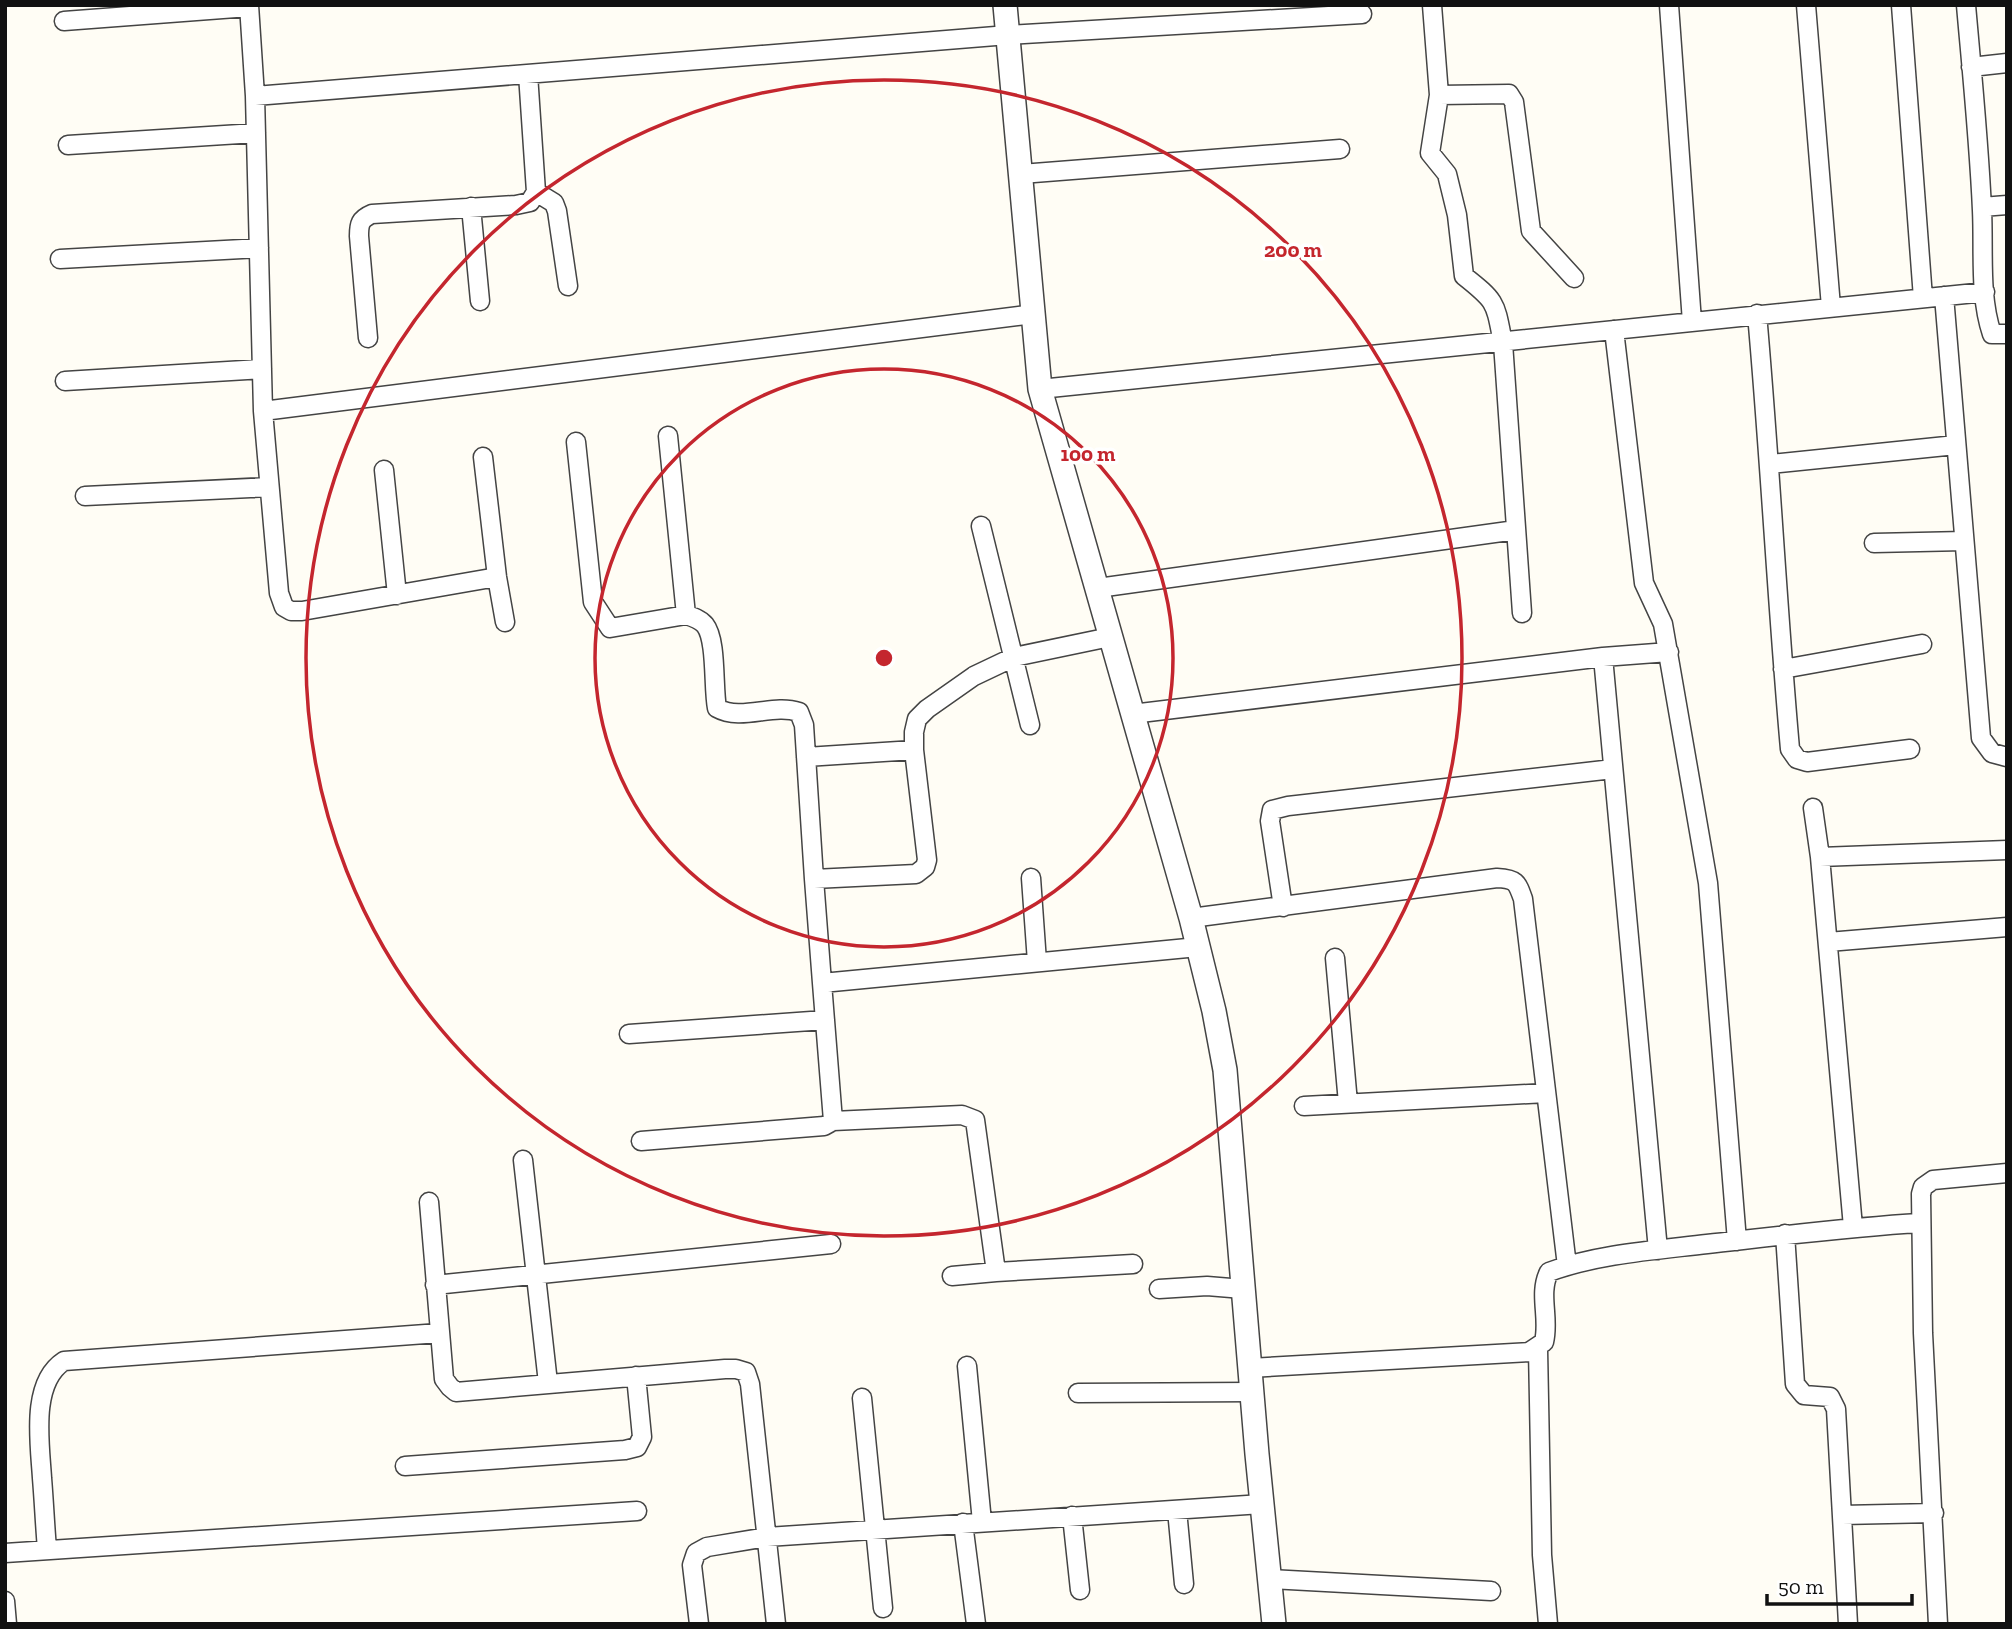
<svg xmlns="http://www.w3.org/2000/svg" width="2012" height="1629" font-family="'Zilla Slab',serif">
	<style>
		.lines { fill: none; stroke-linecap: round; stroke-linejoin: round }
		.minor-casing { stroke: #444; stroke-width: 21 }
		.tertiary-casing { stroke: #444; stroke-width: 26 }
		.minor { stroke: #fff; stroke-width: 18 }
		.tertiary { stroke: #fff; stroke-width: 23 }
		.ring { fill: none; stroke: #c4262e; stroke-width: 3.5 }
		.centre { fill: #c4262e; stroke: #fff; stroke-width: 3.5 }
		.ring-label { font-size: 21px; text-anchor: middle; font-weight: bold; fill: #c4262e; stroke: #fff; stroke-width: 7; stroke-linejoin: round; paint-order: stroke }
	</style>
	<rect width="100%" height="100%" fill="#fffdf5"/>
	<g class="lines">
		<defs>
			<path id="minor" d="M 249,5 L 255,96 L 263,411 L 279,593 L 284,607 L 291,611 L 302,611 L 497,577
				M 1432,5 L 1439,95 L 1430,153 L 1447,174 L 1457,215 L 1464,276 C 1497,302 1495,302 1503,343 L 1522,613
				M 1669,5 L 1692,322
				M 1806,5 L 1831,307
				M 1901,5 L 1923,298
				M 1966,5 C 1972,73 1979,142 1982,210 C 1984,250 1979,296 1992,334 L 2007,334
				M 64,21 L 249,7
				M 1971,67 L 2007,63
				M 1439,95 L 1509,94 L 1514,102 L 1531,231 L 1574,278
				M 255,96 L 1008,35 L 1362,14
				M 68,145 L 256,133
				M 1021,174 L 1340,149
				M 536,192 L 554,203 L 557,211 L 568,286
				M 471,207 L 480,301
				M 1982,207 L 2007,205
				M 60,259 L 259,248
				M 1944,296 L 1981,738 L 1992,753 L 2007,757
				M 1757,314 C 1770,459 1777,604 1790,749 L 1797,759 L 1807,762 L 1910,749
				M 1614,330 L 1644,583 L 1663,624 L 1708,883 L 1737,1241
				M 368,338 L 359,236 C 359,224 360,219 372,214 L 516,205 L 530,202 L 536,192 L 528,74
				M 65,381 L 262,369
				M 1040,389 L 1985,292
				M 263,411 L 1034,314
				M 668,436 L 686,615
				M 576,442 L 593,602 L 610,628 L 686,615 C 693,617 700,619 705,625 C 717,640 713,688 717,708 C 742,722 772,703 799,712 L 804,725 L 814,879 L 916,874 L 925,867 L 927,860 L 914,750 L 914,732 L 917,719 L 927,709 L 974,676 L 1014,657 L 1110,637
				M 483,457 L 497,577 L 505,622
				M 1770,464 L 1956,445
				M 384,470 L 397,595
				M 85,496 L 269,487
				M 981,526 L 1030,725
				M 1874,543 L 1964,541
				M 1098,588 L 1516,530
				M 1603,657 L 1658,1250
				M 1783,669 L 1922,644
				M 1132,714 L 1603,657 L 1669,652
				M 806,757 L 914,750
				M 1813,808 L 1820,857 L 1853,1227
				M 1820,857 L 2007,850
				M 1031,878 L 1037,962
				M 814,879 L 822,983 L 1198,947
				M 1283,907 L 1270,821 L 1272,810 L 1288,806 L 1613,769
				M 1191,918 L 1497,878 C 1516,879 1517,882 1523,899 L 1567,1266
				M 1828,942 L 2007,927
				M 1335,958 L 1348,1103
				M 629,1034 L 825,1020
				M 1304,1106 L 1546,1093
				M 833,1121 L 962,1115 L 975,1120 L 996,1272 L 1133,1264
				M 641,1141 L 824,1126 L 833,1121 L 822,983
				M 523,1160 L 548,1383
				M 429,1202 L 444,1379 L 450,1387 L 456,1392 L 725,1369 L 736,1369 L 746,1372 L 750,1384 L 776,1624
				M 1785,1234 L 1795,1384 L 1804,1395 L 1830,1397 L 1836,1409 L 1848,1624
				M 952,1276 L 996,1272
				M 435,1285 L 831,1244
				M 1159,1289 L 1207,1286 L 1243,1289
				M 1538,1349 L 1542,1555 L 1548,1624
				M 967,1366 L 982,1522
				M 1250,1368 L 1529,1352 L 1544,1342 C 1550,1318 1538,1294 1549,1272 C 1597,1254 1657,1250 1707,1244 C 1778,1236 1849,1227 1920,1223
				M 1078,1393 L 1252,1392
				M 862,1398 L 883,1608
				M 405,1466 L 625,1450 L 637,1447 L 642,1437 L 636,1376
				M 1177,1510 L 1184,1584
				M 1842,1515 L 1934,1513
				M 1072,1516 L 1080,1590
				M 963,1523 L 976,1624
				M 47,1549 C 45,1526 44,1502 42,1478 C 40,1444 30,1383 64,1361 L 439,1333
				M 5,1553 L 637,1511
				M 1270,1579 L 1491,1591
				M 5,1601 L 7,1624
				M 699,1624 L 692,1565 L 696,1553 L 707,1547 L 767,1537 L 1262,1504
				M 1938,1624 L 1923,1333 L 1921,1194 L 1923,1187 L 1933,1180 L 2007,1173"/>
			<path id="tertiary" d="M 1005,5 L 1040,389 L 1191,918 L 1214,1011 L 1225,1070 L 1257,1454 L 1274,1624"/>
		</defs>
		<!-- minor casing -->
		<use href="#minor" class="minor-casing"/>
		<!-- tertiary casing -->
		<use href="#tertiary" class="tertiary-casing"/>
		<!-- minor -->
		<use href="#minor" class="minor"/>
		<!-- tertiary -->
		<use href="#tertiary" class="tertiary"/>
	</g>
	<!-- distance rings -->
	<g class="ring">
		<circle cx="884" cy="658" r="289"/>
		<circle cx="884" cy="658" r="578"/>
	</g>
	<circle cx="884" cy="658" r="10" class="centre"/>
	<g class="ring-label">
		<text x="1293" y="257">200 m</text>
		<text x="1088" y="461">100 m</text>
	</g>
	<!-- border -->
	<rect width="2012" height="1629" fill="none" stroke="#111111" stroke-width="14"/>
	<!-- scale -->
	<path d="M1767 1594v10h145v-10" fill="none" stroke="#111111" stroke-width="3.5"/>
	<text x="1778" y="1594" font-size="21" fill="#111111" stroke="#ffffff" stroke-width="5" paint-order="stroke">50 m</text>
</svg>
